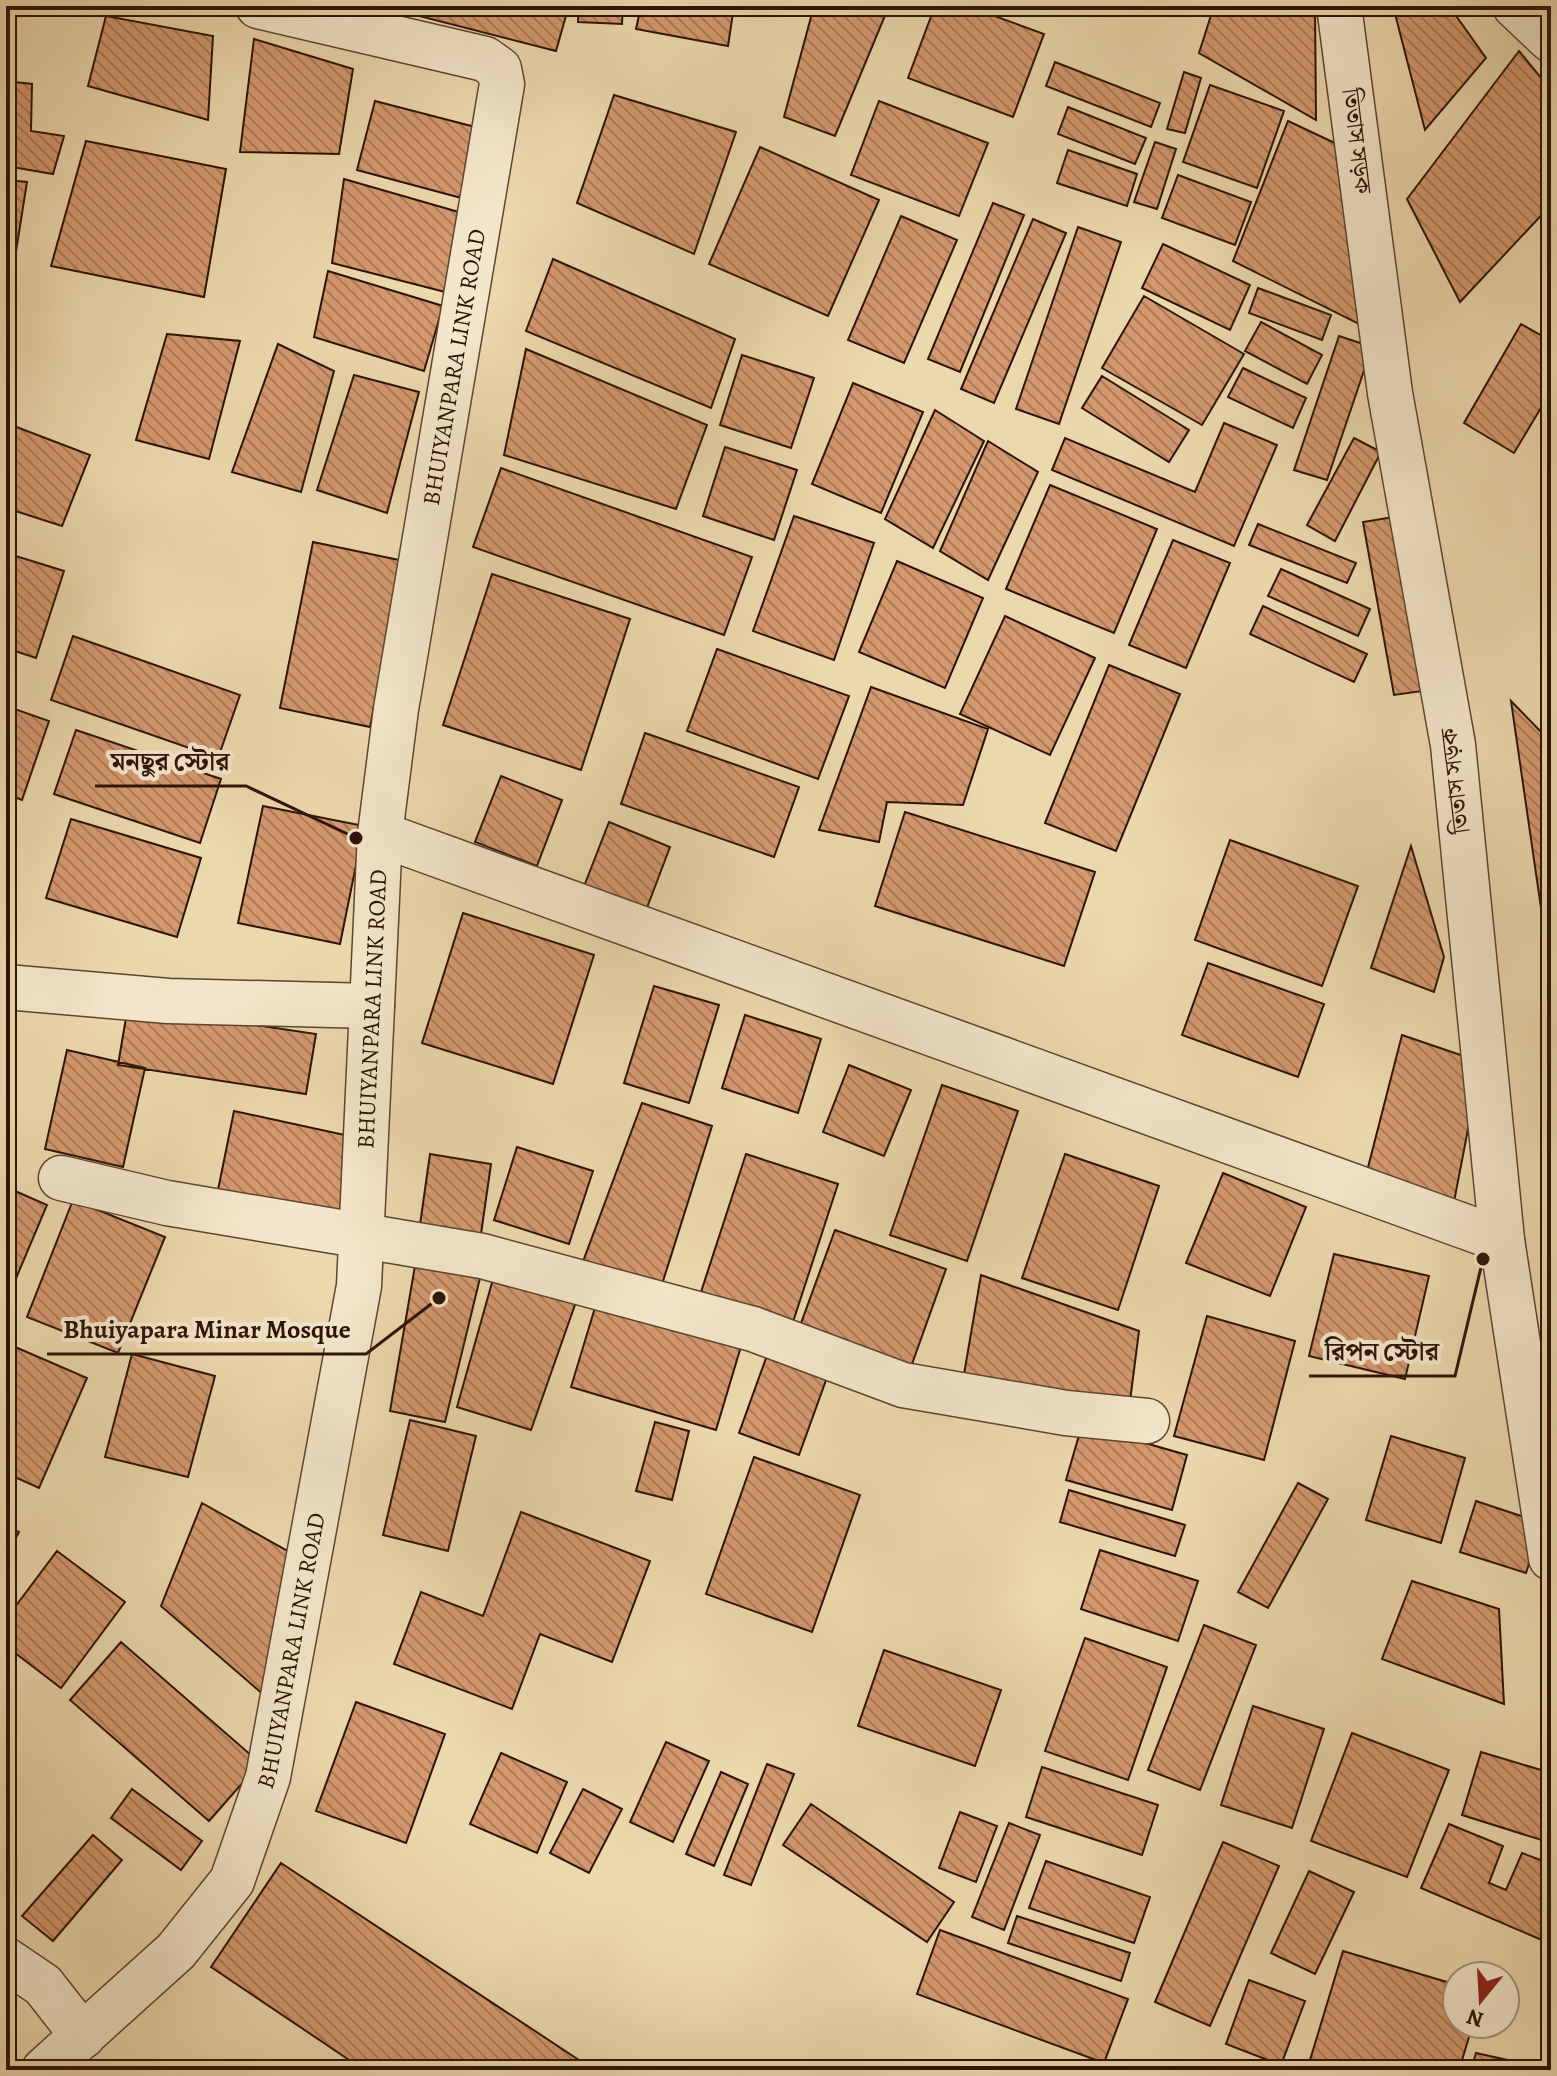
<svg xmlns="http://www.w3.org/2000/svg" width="1557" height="2076" font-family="Alegreya,'Noto Serif Bengali',serif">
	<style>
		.building { fill: url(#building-back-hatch); stroke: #2d1407; stroke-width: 2 }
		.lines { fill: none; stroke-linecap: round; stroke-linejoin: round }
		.minor-casing { stroke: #5d4530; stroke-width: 47 }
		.tertiary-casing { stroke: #5d4530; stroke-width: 47 }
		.minor { stroke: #f3e6ca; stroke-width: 44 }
		.tertiary { stroke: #f3e6ca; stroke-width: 44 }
		.labels { text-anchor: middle; stroke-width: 8; stroke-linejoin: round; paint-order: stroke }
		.street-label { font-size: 24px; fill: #2d1407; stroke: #f3e6ca }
		.leader { fill: none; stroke: #2d1407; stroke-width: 3 }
		.callout-dot { fill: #2d1407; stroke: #f3e6ca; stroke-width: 3 }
		.callout-label { font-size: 26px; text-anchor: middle; font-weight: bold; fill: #2d1407; stroke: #f3e6ca; stroke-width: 8; stroke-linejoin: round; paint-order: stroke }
	</style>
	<defs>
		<pattern id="building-back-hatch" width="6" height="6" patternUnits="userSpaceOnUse" patternTransform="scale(2)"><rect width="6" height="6" fill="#d4986f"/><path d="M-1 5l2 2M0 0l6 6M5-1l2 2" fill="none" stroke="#ac7b59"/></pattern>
	</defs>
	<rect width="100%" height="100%" fill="#ecd8ad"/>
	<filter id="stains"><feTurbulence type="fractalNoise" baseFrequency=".0025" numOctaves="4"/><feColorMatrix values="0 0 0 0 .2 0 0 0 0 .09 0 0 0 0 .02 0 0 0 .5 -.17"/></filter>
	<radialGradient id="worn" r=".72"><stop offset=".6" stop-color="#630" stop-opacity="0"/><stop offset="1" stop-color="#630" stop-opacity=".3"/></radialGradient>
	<!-- building -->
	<path class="building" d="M 410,6 L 545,6 L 567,12 L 556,51 L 408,13 Z
		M 579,6 L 623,6 L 622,24 L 578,22 Z
		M 641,6 L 734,6 L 728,46 L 636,29 Z
		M 814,6 L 889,6 L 835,136 L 784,117 Z
		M 935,6 L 967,6 L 1044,34 L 1013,117 L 908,78 Z
		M 1214,6 L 1315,6 L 1316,120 L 1199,53 Z
		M 1393,6 L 1449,6 L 1486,58 L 1425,130 Z
		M 106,16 L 213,36 L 208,120 L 88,86 Z
		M 254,39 L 353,69 L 339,154 L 240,152 Z
		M 1519,51 L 1551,90 L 1551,205 L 1460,302 L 1407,199 Z
		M 1055,62 L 1160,103 L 1151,127 L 1046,86 Z
		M 1184,72 L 1201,78 L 1185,133 L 1167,129 Z
		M 6,81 L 32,84 L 31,131 L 64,136 L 53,174 L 6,166 Z
		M 1210,85 L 1284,111 L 1257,188 L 1183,162 Z
		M 614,95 L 736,132 L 694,254 L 577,203 Z
		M 375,101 L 483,129 L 465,199 L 357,170 Z
		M 879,101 L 988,143 L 959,216 L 851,175 Z
		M 1068,107 L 1146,138 L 1135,164 L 1058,134 Z
		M 1288,121 L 1339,145 L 1369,329 L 1233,261 Z
		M 86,141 L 226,169 L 204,297 L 51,266 Z
		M 1155,142 L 1176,149 L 1157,209 L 1134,202 Z
		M 760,147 L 879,200 L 828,316 L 709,264 Z
		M 1068,150 L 1137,174 L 1127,206 L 1057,183 Z
		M 1178,175 L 1251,202 L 1235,245 L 1162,218 Z
		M 344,179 L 469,215 L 453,294 L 332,263 Z
		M 6,180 L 27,182 L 14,264 L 6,262 Z
		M 993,203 L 1024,215 L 960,372 L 928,359 Z
		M 901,216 L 957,240 L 904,363 L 848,340 Z
		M 1033,219 L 1066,233 L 994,403 L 961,389 Z
		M 1078,227 L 1121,242 L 1059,424 L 1016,409 Z
		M 1163,244 L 1250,285 L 1230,330 L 1142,288 Z
		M 553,259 L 735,339 L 711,408 L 526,331 Z
		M 328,271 L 443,306 L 424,371 L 314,337 Z
		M 1258,288 L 1331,315 L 1322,340 L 1249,313 Z
		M 1144,296 L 1244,354 L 1202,425 L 1102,368 Z
		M 1261,322 L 1322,355 L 1307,384 L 1245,351 Z
		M 1521,324 L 1551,341 L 1551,391 L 1514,453 L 1464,423 Z
		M 167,334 L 240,341 L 209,459 L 136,440 Z
		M 1339,336 L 1372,347 L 1327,480 L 1294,470 Z
		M 278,344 L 334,371 L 301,492 L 232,472 Z
		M 526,349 L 707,425 L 676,509 L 504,455 Z
		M 742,355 L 814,378 L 791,448 L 720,425 Z
		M 1243,368 L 1306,398 L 1293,428 L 1228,397 Z
		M 354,375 L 419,392 L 387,513 L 317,490 Z
		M 1102,376 L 1189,430 L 1169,462 L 1082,408 Z
		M 853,383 L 923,412 L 881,513 L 812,484 Z
		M 935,410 L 984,441 L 933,548 L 885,519 Z
		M 6,423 L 90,455 L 62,526 L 6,508 Z
		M 1224,423 L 1277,445 L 1234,546 L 1052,470 L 1065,438 L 1195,492 Z
		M 1354,438 L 1381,452 L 1335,541 L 1307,525 Z
		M 988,441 L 1038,472 L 988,580 L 940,551 Z
		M 725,447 L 797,470 L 774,540 L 703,516 Z
		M 501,468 L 752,557 L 724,635 L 473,547 Z
		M 1050,485 L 1157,529 L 1114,633 L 1006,589 Z
		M 794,516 L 874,543 L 834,660 L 753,631 Z
		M 1400,516 L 1430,690 L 1394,695 L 1363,522 Z
		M 1258,524 L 1356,563 L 1347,583 L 1249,545 Z
		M 1173,540 L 1230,563 L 1186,668 L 1129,645 Z
		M 313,542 L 404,561 L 370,727 L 280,708 Z
		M 6,553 L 64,571 L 36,658 L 6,648 Z
		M 897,561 L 983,598 L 945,688 L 859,652 Z
		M 1281,569 L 1370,609 L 1358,636 L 1268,596 Z
		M 492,574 L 630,619 L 581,770 L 443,725 Z
		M 1263,606 L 1367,654 L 1354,682 L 1250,634 Z
		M 1005,616 L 1095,658 L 1050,755 L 960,714 Z
		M 73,636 L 240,695 L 218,758 L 51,700 Z
		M 717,649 L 849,696 L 818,779 L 687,731 Z
		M 1109,665 L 1180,694 L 1116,851 L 1045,823 Z
		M 871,687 L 988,729 L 963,805 L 887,802 L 879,842 L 819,830 Z
		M 1511,701 L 1551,742 L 1551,977 Z
		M 6,706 L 49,721 L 22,800 L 6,794 Z
		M 76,730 L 221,779 L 200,843 L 54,794 Z
		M 645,733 L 799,787 L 774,857 L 621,804 Z
		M 501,776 L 562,800 L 537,866 L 475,842 Z
		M 263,806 L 364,826 L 340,944 L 238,923 Z
		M 905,812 L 1095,872 L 1064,966 L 875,906 Z
		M 71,819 L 201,858 L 177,937 L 46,898 Z
		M 609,822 L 670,847 L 645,913 L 583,889 Z
		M 1230,840 L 1358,886 L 1322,986 L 1195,940 Z
		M 1411,846 L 1444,957 L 1434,992 L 1371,968 Z
		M 463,913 L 594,955 L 553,1084 L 422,1043 Z
		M 1208,963 L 1324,1004 L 1298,1077 L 1182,1035 Z
		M 654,986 L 719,1005 L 689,1103 L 624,1083 Z
		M 128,1006 L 316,1034 L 306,1094 L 118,1065 Z
		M 745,1015 L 821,1039 L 798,1113 L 722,1088 Z
		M 1402,1035 L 1481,1062 L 1453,1207 L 1365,1179 Z
		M 67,1050 L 145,1068 L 123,1167 L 45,1149 Z
		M 849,1065 L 911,1090 L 884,1156 L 823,1132 Z
		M 942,1085 L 1018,1111 L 967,1261 L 890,1235 Z
		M 642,1103 L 712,1126 L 658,1297 L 581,1267 Z
		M 234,1111 L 363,1139 L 344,1223 L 217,1195 Z
		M 517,1147 L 593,1171 L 569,1244 L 494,1220 Z
		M 430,1154 L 491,1164 L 479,1248 L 418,1239 Z
		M 746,1154 L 838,1184 L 792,1325 L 700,1295 Z
		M 1065,1154 L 1159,1186 L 1118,1310 L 1022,1278 Z
		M 1223,1173 L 1306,1207 L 1270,1296 L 1186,1263 Z
		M 6,1187 L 47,1205 L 6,1302 Z
		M 73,1200 L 165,1237 L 118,1353 L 27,1317 Z
		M 835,1230 L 946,1269 L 907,1378 L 796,1337 Z
		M 1334,1254 L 1429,1276 L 1405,1379 L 1309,1356 Z
		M 416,1260 L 480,1278 L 445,1422 L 390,1411 Z
		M 495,1272 L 577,1299 L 531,1430 L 457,1407 Z
		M 981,1275 L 1139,1331 L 1129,1409 L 963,1380 Z
		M 597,1301 L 742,1343 L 716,1430 L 571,1387 Z
		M 1207,1316 L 1295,1341 L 1264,1460 L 1174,1436 Z
		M 6,1343 L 87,1378 L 39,1488 L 6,1473 Z
		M 770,1347 L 830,1369 L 799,1455 L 739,1433 Z
		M 132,1354 L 215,1376 L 188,1477 L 105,1457 Z
		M 410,1420 L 476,1436 L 448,1551 L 383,1535 Z
		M 655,1422 L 689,1431 L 672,1500 L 636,1491 Z
		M 1082,1425 L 1187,1455 L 1172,1510 L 1066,1480 Z
		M 1391,1436 L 1465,1458 L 1441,1543 L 1366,1520 Z
		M 754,1457 L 860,1495 L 812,1632 L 706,1594 Z
		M 1298,1483 L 1328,1499 L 1268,1608 L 1238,1592 Z
		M 1069,1490 L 1185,1525 L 1175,1556 L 1060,1522 Z
		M 1476,1501 L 1542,1523 L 1526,1573 L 1460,1552 Z
		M 202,1503 L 300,1558 L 265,1696 L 161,1606 Z
		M 521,1512 L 650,1561 L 612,1662 L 540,1634 L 512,1709 L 394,1664 L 421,1592 L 483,1616 Z
		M 6,1526 L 19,1532 L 6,1557 Z
		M 1100,1550 L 1198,1581 L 1178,1641 L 1081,1609 Z
		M 57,1551 L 125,1602 L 61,1688 L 6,1646 L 6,1619 Z
		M 1412,1581 L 1499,1609 L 1504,1704 L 1382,1659 Z
		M 1204,1625 L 1256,1645 L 1200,1790 L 1148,1770 Z
		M 1085,1638 L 1167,1667 L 1128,1780 L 1045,1751 Z
		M 121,1642 L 260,1763 L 209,1821 L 70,1700 Z
		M 884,1650 L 1001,1690 L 975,1766 L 858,1726 Z
		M 356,1702 L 445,1734 L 406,1843 L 316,1811 Z
		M 1253,1706 L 1324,1729 L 1292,1828 L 1221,1805 Z
		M 1352,1733 L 1449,1770 L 1407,1877 L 1311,1841 Z
		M 666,1742 L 709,1761 L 673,1842 L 630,1822 Z
		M 1481,1752 L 1551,1773 L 1551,1843 L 1462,1815 Z
		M 501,1753 L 567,1782 L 537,1853 L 470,1824 Z
		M 767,1764 L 794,1774 L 751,1885 L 724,1875 Z
		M 1042,1767 L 1158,1805 L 1142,1855 L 1026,1817 Z
		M 721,1772 L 748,1784 L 714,1866 L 686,1854 Z
		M 132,1789 L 202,1841 L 181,1870 L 111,1818 Z
		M 583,1789 L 622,1809 L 589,1873 L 550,1853 Z
		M 811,1804 L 954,1902 L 927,1942 L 783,1845 Z
		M 960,1812 L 997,1826 L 976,1882 L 939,1868 Z
		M 1009,1823 L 1040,1835 L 1004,1930 L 972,1917 Z
		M 1449,1824 L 1503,1846 L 1489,1883 L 1506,1890 L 1522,1853 L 1551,1864 L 1551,1944 L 1421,1888 Z
		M 93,1835 L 122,1860 L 53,1941 L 22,1916 Z
		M 1223,1842 L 1279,1866 L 1210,2026 L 1155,2002 Z
		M 1046,1861 L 1150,1897 L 1134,1943 L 1029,1908 Z
		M 281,1863 L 594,2070 L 364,2070 L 211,1967 Z
		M 1309,1871 L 1354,1892 L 1315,1974 L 1271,1953 Z
		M 1017,1916 L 1130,1953 L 1121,1981 L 1008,1943 Z
		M 940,1930 L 1128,1999 L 1104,2063 L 917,1994 Z
		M 1343,1951 L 1457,1985 L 1457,2024 L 1473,2024 L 1459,2070 L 1307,2070 Z
		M 1249,1980 L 1305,2001 L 1281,2065 L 1226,2044 Z
		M 1476,2053 L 1548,2069 L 1548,2070 L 1471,2070 Z"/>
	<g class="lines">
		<defs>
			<g id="minor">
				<path d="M 1339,6 L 1390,393 L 1453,745 L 1502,1240 L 1551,1558"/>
				<path d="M 380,834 L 1502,1240"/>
				<path d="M 6,987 L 168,1001 L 372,1006"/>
				<path d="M 61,1178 L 167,1203 L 482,1256 L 753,1329 L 903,1385 L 1066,1413 L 1147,1421"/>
				<path d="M 6,1960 L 43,1985 L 83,2036"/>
				<path id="s1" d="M 44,2070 L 176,1951 L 232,1881 L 268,1777 L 359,1286 L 380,834 L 396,709 L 502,84 L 499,69 L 485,59 L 258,6"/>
			</g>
			<path id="tertiary" d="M 1515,6 L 1551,40"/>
		</defs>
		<!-- minor casing -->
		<use href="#minor" class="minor-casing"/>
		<!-- tertiary casing -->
		<use href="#tertiary" class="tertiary-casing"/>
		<!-- minor -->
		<use href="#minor" class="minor"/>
		<!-- tertiary -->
		<use href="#tertiary" class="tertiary"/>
	</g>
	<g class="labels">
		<!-- street labels -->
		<g class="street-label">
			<text transform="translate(1357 141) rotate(83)" y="8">তিতাস সড়ক</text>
			<text dy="8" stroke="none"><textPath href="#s1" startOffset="1802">BHUIYANPARA LINK ROAD</textPath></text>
			<text transform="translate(1455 781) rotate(-97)" y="8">তিতাস সড়ক</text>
			<text dy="8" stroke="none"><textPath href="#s1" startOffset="1154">BHUIYANPARA LINK ROAD</textPath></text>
			<text dy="8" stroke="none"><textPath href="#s1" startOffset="506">BHUIYANPARA LINK ROAD</textPath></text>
		</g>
	</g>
	<!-- callouts -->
	<path class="leader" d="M356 838L246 786H95M439 1298L366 1354H47M1483 1259L1455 1376H1309"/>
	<g class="callout-dot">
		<circle cx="356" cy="838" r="8"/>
		<circle cx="439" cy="1298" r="8"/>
		<circle cx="1483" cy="1259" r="8"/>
	</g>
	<g class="callout-label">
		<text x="170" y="770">মনছুর স্টোর</text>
		<text x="207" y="1338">Bhuiyapara Minar Mosque</text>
		<text x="1382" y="1360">রিপন স্টোর</text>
	</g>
	<!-- margin -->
	<rect width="1557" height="2076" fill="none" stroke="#ecd8ad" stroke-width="32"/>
	<rect x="8" y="8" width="1541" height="2060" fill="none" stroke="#2d1407" stroke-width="4"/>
	<rect x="16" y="16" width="1525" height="2044" fill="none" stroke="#2d1407" stroke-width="2"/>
	<!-- north arrow -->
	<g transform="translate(1481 2000) rotate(198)"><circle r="38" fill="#f3e6ca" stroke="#a4927c" stroke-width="2"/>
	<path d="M0-6L14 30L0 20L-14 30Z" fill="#8f2418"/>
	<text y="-12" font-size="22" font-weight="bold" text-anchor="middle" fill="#2d1407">N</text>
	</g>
	<rect width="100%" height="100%" filter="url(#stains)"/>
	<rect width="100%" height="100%" fill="url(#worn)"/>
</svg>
